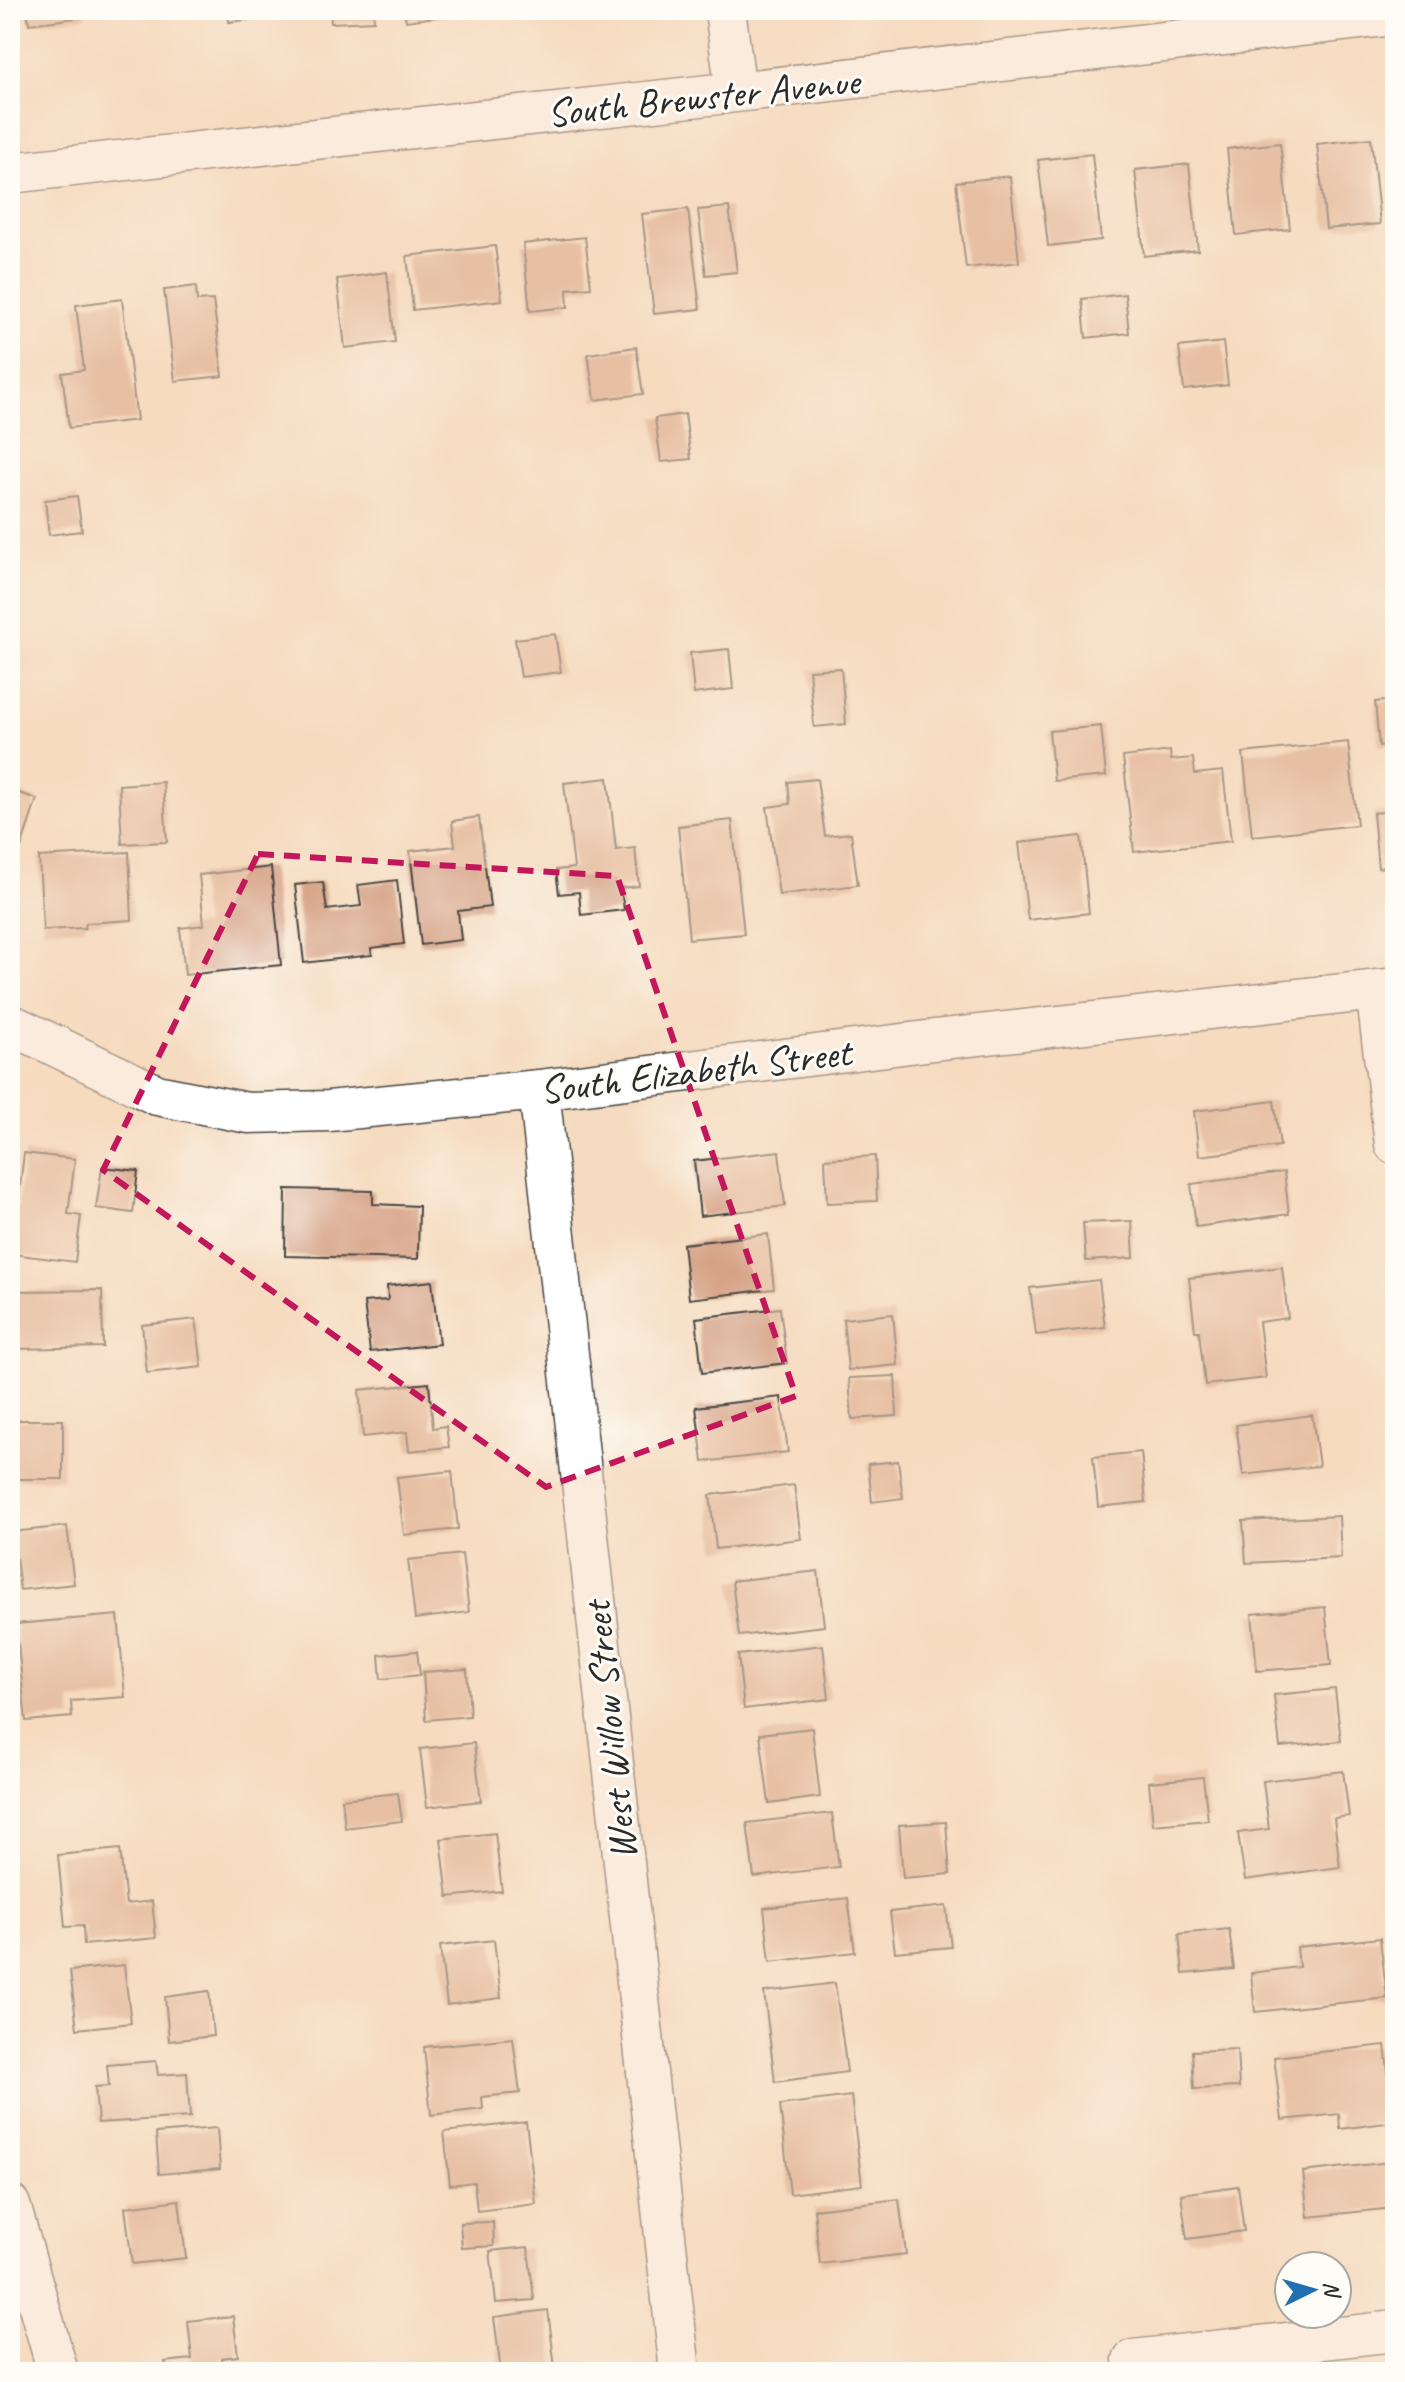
<svg xmlns="http://www.w3.org/2000/svg" width="1405" height="2382" font-family="Caveat,sans-serif">
	<style>
		.building { fill: #d6a184 }
		.lines { fill: none; stroke-linecap: round; stroke-linejoin: round }
		.street-casing { stroke: #494541; stroke-width: 43 }
		.street { stroke: #fff; stroke-width: 40 }
		.marked { fill: none; stroke: #c2185b; stroke-width: 6; stroke-dasharray: 16 10; stroke-linejoin: round }
		.labels { text-anchor: middle; stroke-width: 6; stroke-linejoin: round; paint-order: stroke }
		.street-label { font-size: 40px; fill: #2b2b2b; stroke: #fdfcf7 }
	</style>
	<rect width="100%" height="100%" fill="#fdfcf7"/>
	<filter id="ink" filterUnits="userSpaceOnUse"><feTurbulence type="fractalNoise" baseFrequency=".0125" numOctaves="2"/><feDisplacementMap in="SourceGraphic" scale="16" xChannelSelector="R" yChannelSelector="G"/><feConvolveMatrix kernelMatrix="1 2 1 2 8 2 1 2 1" color-interpolation-filters="sRGB"/></filter>
	<filter id="wash" filterUnits="userSpaceOnUse"><feTurbulence type="fractalNoise" baseFrequency=".006" numOctaves="4" result="noise"/><feDisplacementMap in="SourceGraphic" scale="32" xChannelSelector="R" yChannelSelector="G"/><feGaussianBlur stdDeviation="1.8" result="paint"/><feColorMatrix in="noise" values="0 0 0 0 0 0 0 0 0 0 0 0 0 0 0 0 0 1.4 0 .05"/><feComposite in="paint" operator="in"/></filter>
	<g filter="url(#wash)">
		<rect width="100%" height="100%" fill="#f5dbbf"/>
		<g id="blocks">
			<!-- building -->
			<path class="building" d="M 27,10 L 85,10 L 86,17 L 29,24 Z
				M 228,10 L 289,10 L 289,14 L 229,22 Z
				M 330,10 L 373,10 L 374,21 L 331,23 Z
				M 404,10 L 444,10 L 445,16 L 406,21 Z
				M 516,10 L 568,10 L 568,12 L 517,19 Z
				M 1371,138 L 1380,224 L 1326,229 L 1317,144 Z
				M 1280,143 L 1290,229 L 1236,235 L 1227,149 Z
				M 1092,154 L 1101,240 L 1048,246 L 1038,160 Z
				M 1189,164 L 1198,250 L 1144,256 L 1135,170 Z
				M 1010,176 L 1019,262 L 966,268 L 956,182 Z
				M 729,207 L 737,272 L 706,275 L 698,210 Z
				M 688,209 L 700,309 L 654,314 L 642,214 Z
				M 585,237 L 591,287 L 567,289 L 568,307 L 530,311 L 523,244 Z
				M 495,246 L 502,300 L 413,310 L 407,256 Z
				M 387,272 L 395,342 L 345,348 L 337,279 Z
				M 196,286 L 197,301 L 213,300 L 223,376 L 175,381 L 164,290 Z
				M 1125,294 L 1129,333 L 1086,338 L 1082,299 Z
				M 122,299 L 137,420 L 69,428 L 62,373 L 84,370 L 76,305 Z
				M 1223,342 L 1228,385 L 1184,390 L 1179,347 Z
				M 636,347 L 643,394 L 595,400 L 588,354 Z
				M 685,414 L 691,459 L 661,462 L 655,418 Z
				M 77,496 L 82,531 L 49,535 L 45,500 Z
				M 555,634 L 561,672 L 521,677 L 515,639 Z
				M 729,649 L 733,689 L 694,694 L 690,653 Z
				M 841,668 L 846,724 L 814,727 L 809,670 Z
				M 1395,700 L 1395,744 L 1379,746 L 1375,702 Z
				M 1101,726 L 1106,776 L 1054,781 L 1049,731 Z
				M 1348,742 L 1357,825 L 1252,836 L 1243,753 Z
				M 1170,751 L 1171,760 L 1193,758 L 1195,774 L 1223,771 L 1231,841 L 1134,852 L 1123,757 Z
				M 608,778 L 616,850 L 635,848 L 639,886 L 621,888 L 624,910 L 581,915 L 579,892 L 559,894 L 556,870 L 574,868 L 564,783 Z
				M 817,779 L 825,836 L 851,833 L 858,885 L 779,895 L 767,807 L 790,804 L 788,782 Z
				M 163,782 L 167,842 L 122,844 L 119,785 Z
				M 10,790 L 37,799 L 19,853 L 10,850 Z
				M 1395,811 L 1395,866 L 1378,868 L 1373,813 Z
				M 479,817 L 490,907 L 458,911 L 461,940 L 421,945 L 410,851 L 455,846 L 452,821 Z
				M 732,820 L 744,934 L 689,939 L 678,826 Z
				M 1081,836 L 1089,913 L 1028,920 L 1019,843 Z
				M 129,852 L 132,920 L 86,923 L 85,928 L 43,930 L 39,857 Z
				M 271,867 L 281,965 L 185,975 L 180,928 L 204,925 L 199,875 Z
				M 397,880 L 404,944 L 371,948 L 372,955 L 304,963 L 295,885 L 323,882 L 327,910 L 361,906 L 358,885 Z
				M 1274,1101 L 1280,1146 L 1199,1156 L 1194,1111 Z
				M 779,1151 L 785,1206 L 700,1216 L 694,1161 Z
				M 24,1153 L 75,1159 L 68,1214 L 81,1216 L 75,1262 L 12,1254 Z
				M 875,1156 L 877,1201 L 827,1203 L 825,1159 Z
				M 102,1167 L 138,1171 L 133,1213 L 96,1208 Z
				M 1284,1172 L 1289,1214 L 1196,1227 L 1191,1184 Z
				M 286,1189 L 373,1191 L 373,1204 L 419,1206 L 418,1259 L 285,1256 Z
				M 1132,1221 L 1134,1258 L 1086,1261 L 1083,1223 Z
				M 768,1234 L 774,1289 L 689,1299 L 683,1244 Z
				M 1282,1267 L 1288,1318 L 1259,1322 L 1266,1378 L 1205,1385 L 1199,1331 L 1195,1331 L 1189,1278 Z
				M 1099,1280 L 1105,1327 L 1036,1335 L 1030,1288 Z
				M 432,1281 L 439,1344 L 370,1352 L 364,1302 L 388,1300 L 387,1286 Z
				M 102,1290 L 103,1347 L 14,1349 L 14,1291 Z
				M 780,1308 L 787,1363 L 702,1373 L 696,1318 Z
				M 893,1314 L 898,1365 L 848,1370 L 843,1319 Z
				M 196,1319 L 202,1367 L 147,1373 L 142,1325 Z
				M 895,1376 L 897,1416 L 852,1419 L 849,1378 Z
				M 429,1383 L 433,1428 L 446,1426 L 449,1447 L 409,1451 L 407,1432 L 363,1437 L 359,1390 Z
				M 781,1397 L 788,1452 L 703,1462 L 696,1407 Z
				M 1312,1415 L 1319,1466 L 1243,1475 L 1236,1425 Z
				M 10,1420 L 63,1420 L 63,1479 L 10,1479 Z
				M 1141,1452 L 1146,1502 L 1098,1507 L 1093,1457 Z
				M 898,1461 L 903,1498 L 872,1502 L 868,1464 Z
				M 452,1471 L 458,1529 L 404,1535 L 397,1477 Z
				M 794,1485 L 801,1539 L 716,1549 L 710,1495 Z
				M 1339,1516 L 1341,1558 L 1246,1563 L 1243,1521 Z
				M 67,1526 L 74,1584 L 20,1590 L 13,1532 Z
				M 462,1554 L 469,1612 L 415,1619 L 408,1560 Z
				M 818,1571 L 824,1626 L 739,1636 L 732,1581 Z
				M 1325,1607 L 1331,1665 L 1257,1671 L 1252,1614 Z
				M 118,1615 L 125,1697 L 71,1701 L 72,1717 L 26,1721 L 16,1624 Z
				M 823,1645 L 829,1699 L 744,1709 L 738,1655 Z
				M 417,1651 L 420,1675 L 381,1679 L 379,1655 Z
				M 467,1669 L 470,1716 L 426,1720 L 423,1672 Z
				M 1335,1689 L 1341,1741 L 1280,1747 L 1274,1695 Z
				M 812,1728 L 820,1797 L 769,1804 L 760,1734 Z
				M 474,1743 L 481,1801 L 427,1807 L 420,1749 Z
				M 1343,1771 L 1349,1816 L 1334,1818 L 1340,1867 L 1245,1880 L 1238,1833 L 1269,1829 L 1263,1781 Z
				M 1203,1777 L 1208,1820 L 1153,1825 L 1149,1782 Z
				M 398,1793 L 402,1821 L 345,1828 L 342,1799 Z
				M 832,1813 L 839,1867 L 754,1877 L 747,1823 Z
				M 946,1822 L 950,1874 L 903,1878 L 899,1825 Z
				M 495,1833 L 502,1891 L 448,1897 L 441,1839 Z
				M 120,1849 L 126,1904 L 152,1901 L 156,1938 L 84,1945 L 83,1926 L 65,1927 L 58,1855 Z
				M 848,1898 L 855,1952 L 770,1962 L 764,1908 Z
				M 946,1906 L 951,1947 L 895,1952 L 890,1912 Z
				M 1229,1929 L 1234,1969 L 1183,1974 L 1179,1934 Z
				M 1380,1938 L 1387,1998 L 1255,2012 L 1251,1973 L 1299,1967 L 1297,1947 Z
				M 494,1940 L 501,1998 L 447,2005 L 440,1946 Z
				M 124,1965 L 131,2023 L 77,2029 L 70,1971 Z
				M 835,1983 L 847,2072 L 775,2082 L 764,1992 Z
				M 209,1991 L 213,2036 L 169,2041 L 165,1997 Z
				M 513,2038 L 520,2093 L 482,2097 L 483,2109 L 431,2115 L 424,2047 Z
				M 1385,2045 L 1394,2122 L 1340,2129 L 1339,2114 L 1282,2120 L 1274,2057 Z
				M 1237,2049 L 1239,2087 L 1194,2089 L 1192,2051 Z
				M 156,2061 L 158,2075 L 187,2073 L 190,2117 L 98,2123 L 95,2087 L 109,2086 L 107,2065 Z
				M 851,2096 L 862,2185 L 790,2194 L 780,2105 Z
				M 526,2122 L 536,2204 L 477,2211 L 474,2182 L 450,2185 L 444,2132 Z
				M 217,2128 L 220,2169 L 159,2174 L 156,2133 Z
				M 1390,2162 L 1394,2208 L 1308,2217 L 1303,2172 Z
				M 1238,2186 L 1244,2231 L 1187,2239 L 1181,2194 Z
				M 899,2199 L 906,2254 L 820,2264 L 814,2209 Z
				M 179,2200 L 186,2258 L 132,2264 L 125,2207 Z
				M 493,2222 L 494,2246 L 462,2248 L 460,2223 Z
				M 528,2247 L 534,2300 L 496,2303 L 490,2251 Z
				M 548,2310 L 555,2368 L 501,2372 L 494,2317 Z
				M 233,2316 L 238,2356 L 221,2358 L 222,2372 L 166,2372 L 165,2362 L 192,2359 L 188,2321 Z"/>
		</g>
	</g>
	<g filter="url(#ink)">
		<use href="#blocks" fill-opacity="0" stroke="#494541" stroke-width="2"/>
		<g class="lines">
			<defs>
				<path id="street" d="M 725,10 L 736,92
					M 10,173 L 736,92 L 1395,15
					M 1376,990 L 1395,1144
					M 10,1024 L 157,1095 L 248,1113 L 329,1111 L 539,1090 L 934,1040 L 1395,988
					M 539,1090 L 680,2372
					M 10,2205 L 58,2372
					M 1133,2360 L 1395,2331"/>
			</defs>
			<!-- street casing -->
			<use href="#street" class="street-casing"/>
			<!-- street -->
			<use href="#street" class="street"/>
		</g>
	</g>
	<!-- marked area -->
	<path d="M0 0H1405V2382H0ZM 258,854 L 617,876 L 796,1396 L 546,1487 L 103,1170 Z" fill="#f5dbbf" fill-opacity=".55" fill-rule="evenodd"/>
	<path class="marked" d="M 258,854 L 617,876 L 796,1396 L 546,1487 L 103,1170 Z"/>
	<g class="labels">
		<!-- street labels -->
		<g class="street-label">
			<text transform="translate(703 96) rotate(-6)" y="14">South Brewster Avenue</text>
			<text transform="translate(695 1070) rotate(-7)" y="14">South Elizabeth Street</text>
			<text transform="translate(609 1731) rotate(-96)" y="14">West Willow Street</text>
		</g>
	</g>
	<!-- margin -->
	<rect width="1405" height="2382" fill="none" stroke="#fdfcf7" stroke-width="40"/>
	<!-- north arrow -->
	<g transform="translate(1313 2290) rotate(85)"><circle r="38" fill="#fdfcf7" stroke="#a9a8a5" stroke-width="2"/>
	<path d="M0-6L14 30L0 20L-14 30Z" fill="#1f6fb2"/>
	<text y="-12" font-size="22" font-weight="bold" text-anchor="middle" fill="#2b2b2b">N</text>
	</g>
</svg>
